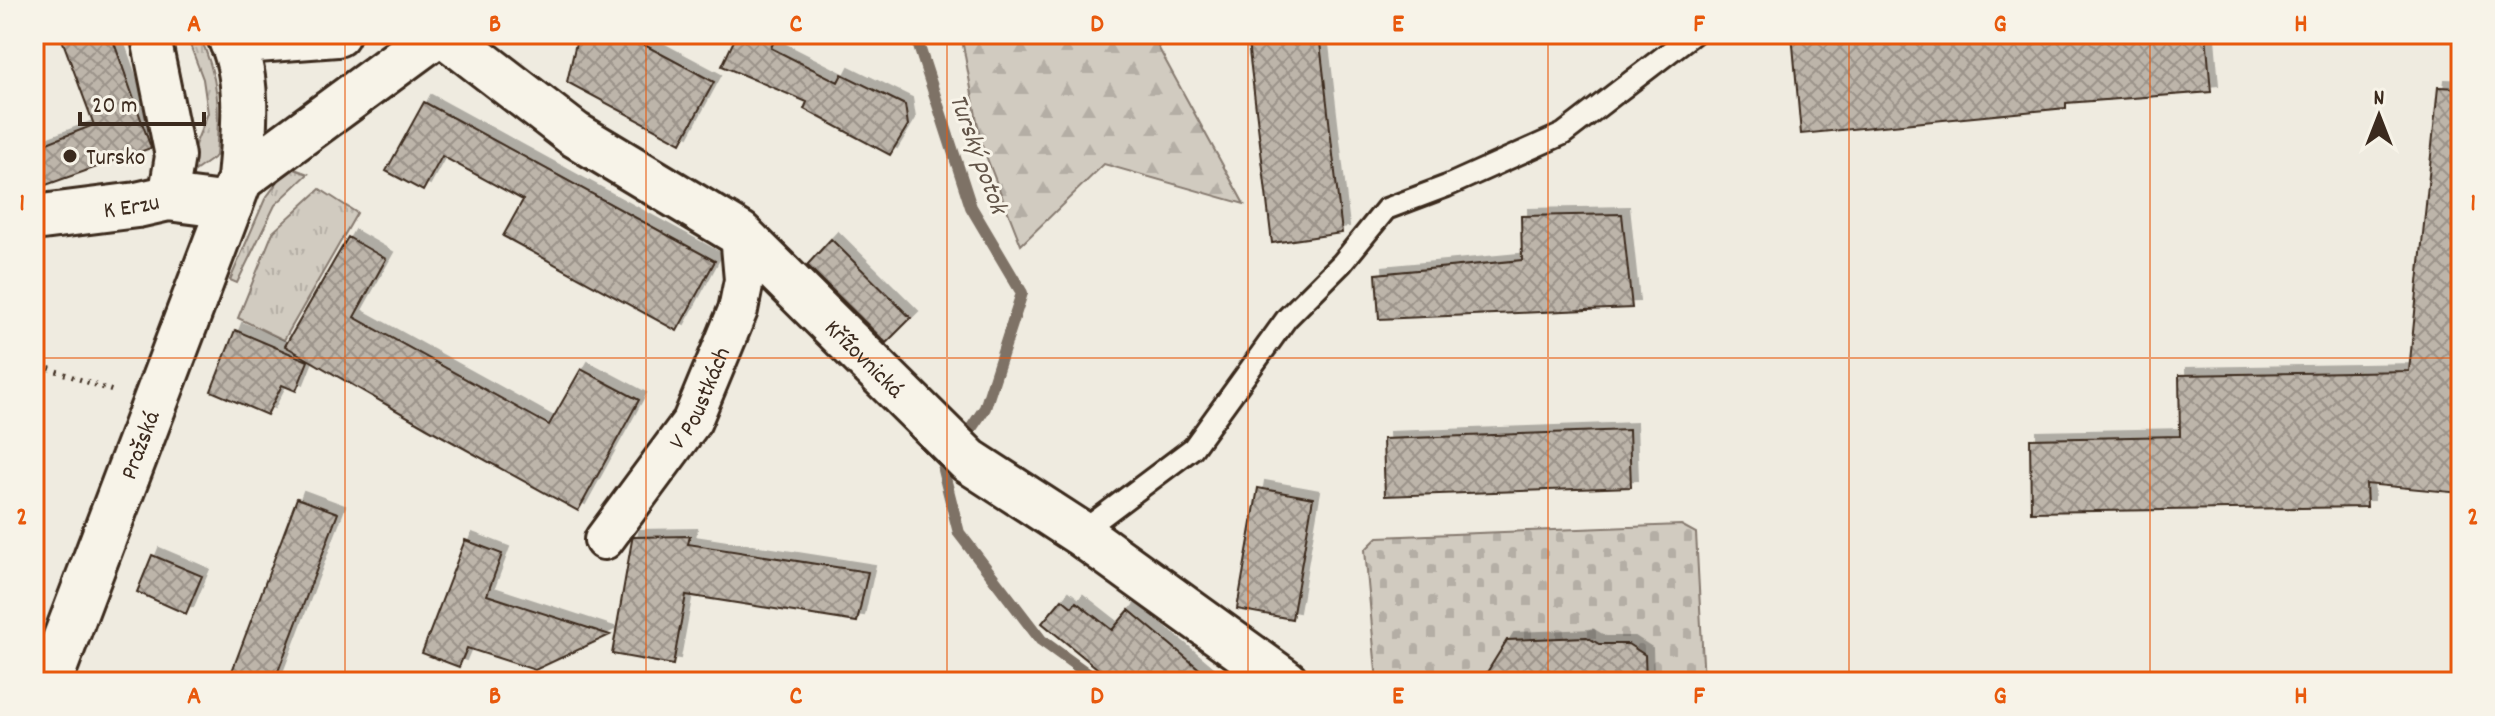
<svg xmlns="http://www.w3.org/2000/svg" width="2495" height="716" font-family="Dekko,sans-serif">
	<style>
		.grass { fill: url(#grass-tufts); stroke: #867a6f; stroke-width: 2 }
		.forest { fill: url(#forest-firs); stroke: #867a6f; stroke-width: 2 }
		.cemetery { fill: url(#cemetery-stones); stroke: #867a6f; stroke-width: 2 }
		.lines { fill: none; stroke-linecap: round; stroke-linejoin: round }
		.stream { stroke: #7e7266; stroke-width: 12 }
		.building { fill: url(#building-cross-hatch); stroke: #3b2a1e; stroke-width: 2; filter: url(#shadow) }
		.service-casing { stroke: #3b2a1e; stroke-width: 26 }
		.minor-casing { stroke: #3b2a1e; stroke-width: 44 }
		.tertiary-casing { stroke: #3b2a1e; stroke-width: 50 }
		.secondary-casing { stroke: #3b2a1e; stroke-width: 50 }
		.path { stroke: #3b2a1e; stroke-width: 5; stroke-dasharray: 2 6; stroke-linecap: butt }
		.service { stroke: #f7f3e8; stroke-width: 20 }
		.minor { stroke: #f7f3e8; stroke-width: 38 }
		.tertiary { stroke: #f7f3e8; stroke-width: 44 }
		.secondary { stroke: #f7f3e8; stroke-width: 44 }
		.grid { fill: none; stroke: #e8590c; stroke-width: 2; stroke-opacity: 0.55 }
		.poi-dot { fill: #3b2a1e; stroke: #f7f3e8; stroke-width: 3 }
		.labels { text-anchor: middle; stroke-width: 6; stroke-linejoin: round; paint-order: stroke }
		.poi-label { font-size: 24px; fill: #3b2a1e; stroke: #f7f3e8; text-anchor: start }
		.street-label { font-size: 24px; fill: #3b2a1e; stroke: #f7f3e8 }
		.water-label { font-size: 26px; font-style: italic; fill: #625448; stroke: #f7f3e8 }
		.neatline { fill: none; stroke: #e8590c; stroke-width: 3 }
		.grid-label { font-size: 26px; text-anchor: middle; font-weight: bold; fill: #e8590c }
	</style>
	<defs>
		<pattern id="grass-tufts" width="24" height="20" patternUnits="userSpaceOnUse" patternTransform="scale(2)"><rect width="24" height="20" fill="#d1cbc0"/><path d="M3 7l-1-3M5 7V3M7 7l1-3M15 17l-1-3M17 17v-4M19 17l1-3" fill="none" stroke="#b4aea5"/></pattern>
		<pattern id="forest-firs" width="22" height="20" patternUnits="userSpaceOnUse" patternTransform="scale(2)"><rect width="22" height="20" fill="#d1cbc0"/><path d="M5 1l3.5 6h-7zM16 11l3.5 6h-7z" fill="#b4aea5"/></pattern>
		<pattern id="cemetery-stones" width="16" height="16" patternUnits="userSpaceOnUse" patternTransform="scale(2)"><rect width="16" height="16" fill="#d1cbc0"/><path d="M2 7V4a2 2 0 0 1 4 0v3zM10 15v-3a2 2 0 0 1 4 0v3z" fill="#b4aea5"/></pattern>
		<pattern id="building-cross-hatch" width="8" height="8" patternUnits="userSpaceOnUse" patternTransform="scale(2)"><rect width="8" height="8" fill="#bdb5aa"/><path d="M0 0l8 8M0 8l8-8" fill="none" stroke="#9b938a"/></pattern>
		<filter id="shadow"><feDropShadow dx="7" dy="-7" stdDeviation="0" flood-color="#0004"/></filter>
	</defs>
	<rect width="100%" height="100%" fill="#efebe0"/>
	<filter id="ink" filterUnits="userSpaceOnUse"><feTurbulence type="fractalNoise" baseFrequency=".0125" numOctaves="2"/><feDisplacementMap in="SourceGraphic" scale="16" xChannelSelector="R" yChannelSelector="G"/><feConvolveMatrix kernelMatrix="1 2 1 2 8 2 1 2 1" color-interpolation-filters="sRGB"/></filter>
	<g filter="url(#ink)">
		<!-- grass -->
		<path class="grass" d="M 186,34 L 199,34 C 219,79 220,107 216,156 L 195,171 L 190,157 L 208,113 L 203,79 Z
			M 289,167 L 308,174 L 275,205 L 237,283 L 230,280 L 265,199 Z
			M 320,189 L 357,213 L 284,340 L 238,318 L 273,232 Z"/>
		<!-- forest -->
		<path class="forest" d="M 961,34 L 1151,34 L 1244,204 L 1104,164 L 1021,245 L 981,143 Z"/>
		<!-- cemetery -->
		<path class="cemetery" d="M 1681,525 L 1696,533 L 1704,682 L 1377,682 L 1365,550 L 1378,537 Z"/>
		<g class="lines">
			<!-- stream -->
			<path class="stream" d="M 915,34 L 971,207 L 1022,293 L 985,408 L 943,470 L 959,533 L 1041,640 L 1099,682"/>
		</g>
		<!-- building -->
		<path class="building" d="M 60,34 L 111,34 L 151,148 L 43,186 L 34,163 L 34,148 L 94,125 Z
			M 578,34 L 624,34 L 714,82 L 681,143 L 567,82 Z
			M 737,34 L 777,34 L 771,48 L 838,82 L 842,74 L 905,105 L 908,125 L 890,155 L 804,109 L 807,102 L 722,66 Z
			M 1247,34 L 1319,34 L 1342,233 L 1272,243 Z
			M 1792,34 L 2206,34 L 2211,92 L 2066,103 L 2066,108 L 1801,134 Z
			M 2438,87 L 2461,88 L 2461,493 L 2366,484 L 2367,507 L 2031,512 L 2030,439 L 2180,436 L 2179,375 L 2409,371 Z
			M 424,102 L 715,261 L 677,331 L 503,236 L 523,200 L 442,156 L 423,191 L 386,171 Z
			M 1622,214 L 1632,308 L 1379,319 L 1376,274 L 1522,260 L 1521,216 Z
			M 348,237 L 386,259 L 354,317 L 549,425 L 581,369 L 639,400 L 578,511 L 427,428 L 285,346 Z
			M 831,239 L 911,318 L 886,343 L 807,265 Z
			M 235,330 L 308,361 L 296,391 L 282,385 L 267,415 L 211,391 Z
			M 1629,430 L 1631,487 L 1385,496 L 1383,439 Z
			M 1258,488 L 1313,498 L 1292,619 L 1237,609 Z
			M 297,498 L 338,513 L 274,682 L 228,682 Z
			M 690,536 L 688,544 L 868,572 L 857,622 L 686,595 L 673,665 L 612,654 L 632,540 L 633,537 Z
			M 465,540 L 502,554 L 487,595 L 610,635 L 535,670 L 467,648 L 459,667 L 422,653 Z
			M 152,555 L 202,576 L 186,614 L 137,592 Z
			M 1062,599 L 1072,607 L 1076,602 L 1112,630 L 1129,610 L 1215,682 L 1114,682 L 1042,623 Z
			M 1587,637 L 1599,644 L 1628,644 L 1645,655 L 1646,682 L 1481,682 L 1507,640 Z"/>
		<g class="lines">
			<defs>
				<path id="service" d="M 1080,533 L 1193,448 L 1287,318 L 1342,263 L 1386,209 L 1447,186 L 1563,134 L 1693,34"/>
				<g id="minor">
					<path d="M 157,34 L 152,43 L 175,156 L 168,198"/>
					<path id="s1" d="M 604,540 L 692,421 L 738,310 L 744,280 L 740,234"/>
				</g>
				<g id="tertiary">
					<path id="s2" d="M 444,34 L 574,134 L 740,234 L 969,461 L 1080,533 L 1286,682"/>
					<path d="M 232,42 L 337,34"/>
					<path d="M 240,179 L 437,34"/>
					<path id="s3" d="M 34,218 L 137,205 L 168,198 L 230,206"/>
				</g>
				<g id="secondary">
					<path id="s4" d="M 49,682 L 240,179 C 244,132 251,78 229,34"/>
				</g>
			</defs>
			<!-- service casing -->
			<use href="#service" class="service-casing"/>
			<!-- minor casing -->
			<use href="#minor" class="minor-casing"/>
			<!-- tertiary casing -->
			<use href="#tertiary" class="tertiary-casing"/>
			<!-- secondary casing -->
			<use href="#secondary" class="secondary-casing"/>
			<!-- path -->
			<path class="path" d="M 34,363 L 115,392
				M 1358,682 L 1376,676"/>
			<!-- service -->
			<use href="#service" class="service"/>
			<!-- minor -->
			<use href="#minor" class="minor"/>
			<!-- tertiary -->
			<use href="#tertiary" class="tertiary"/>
			<!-- secondary -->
			<use href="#secondary" class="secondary"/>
		</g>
	</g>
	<!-- grid -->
	<path class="grid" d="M 345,34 L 345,682M 646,34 L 646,682M 947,34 L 947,682M 1248,34 L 1248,682M 1548,34 L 1548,682M 1849,34 L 1849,682M 2150,34 L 2150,682M 34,358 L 2461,358"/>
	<!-- markers -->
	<circle class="poi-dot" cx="70" cy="156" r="8"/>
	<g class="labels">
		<!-- poi labels -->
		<g class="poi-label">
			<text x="86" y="164">Tursko</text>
		</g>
		<!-- street labels -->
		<g class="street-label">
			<text dy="8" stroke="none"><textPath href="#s3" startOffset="98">K Erzu</textPath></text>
			<text dy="8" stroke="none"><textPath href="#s2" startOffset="534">Křížovnická</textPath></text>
			<text dy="8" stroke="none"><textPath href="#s1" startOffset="172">V Poustkách</textPath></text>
			<text dy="8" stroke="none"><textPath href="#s4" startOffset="254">Pražská</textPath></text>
		</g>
		<!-- water labels -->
		<g class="water-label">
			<text transform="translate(980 153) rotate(70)" y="9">Turský potok</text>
		</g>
	</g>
	<!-- margin -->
	<rect width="2495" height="716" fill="none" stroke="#f7f3e8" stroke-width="88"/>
	<!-- north arrow -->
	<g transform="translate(2379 116)" stroke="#f7f3e8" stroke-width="6" paint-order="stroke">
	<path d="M0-6L14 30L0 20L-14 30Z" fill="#3b2a1e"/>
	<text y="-12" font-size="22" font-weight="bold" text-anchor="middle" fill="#3b2a1e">N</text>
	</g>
	<!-- scale -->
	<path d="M80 112v12h124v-12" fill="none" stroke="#3b2a1e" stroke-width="4"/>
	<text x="92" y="112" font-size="24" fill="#3b2a1e" stroke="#f7f3e8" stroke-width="6" paint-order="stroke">20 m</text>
	<rect x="44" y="44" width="2407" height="628" class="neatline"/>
	<g class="grid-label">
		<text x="194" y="31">A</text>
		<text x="495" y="31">B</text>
		<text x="796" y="31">C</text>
		<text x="1097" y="31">D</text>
		<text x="1398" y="31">E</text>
		<text x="1699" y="31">F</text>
		<text x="2000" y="31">G</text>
		<text x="2301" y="31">H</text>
		<text x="22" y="210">1</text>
		<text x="2473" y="210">1</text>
		<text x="22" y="524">2</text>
		<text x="2473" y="524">2</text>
		<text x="194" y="703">A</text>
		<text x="495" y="703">B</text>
		<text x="796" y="703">C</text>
		<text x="1097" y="703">D</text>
		<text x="1398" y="703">E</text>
		<text x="1699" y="703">F</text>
		<text x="2000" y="703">G</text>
		<text x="2301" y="703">H</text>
	</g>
</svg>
